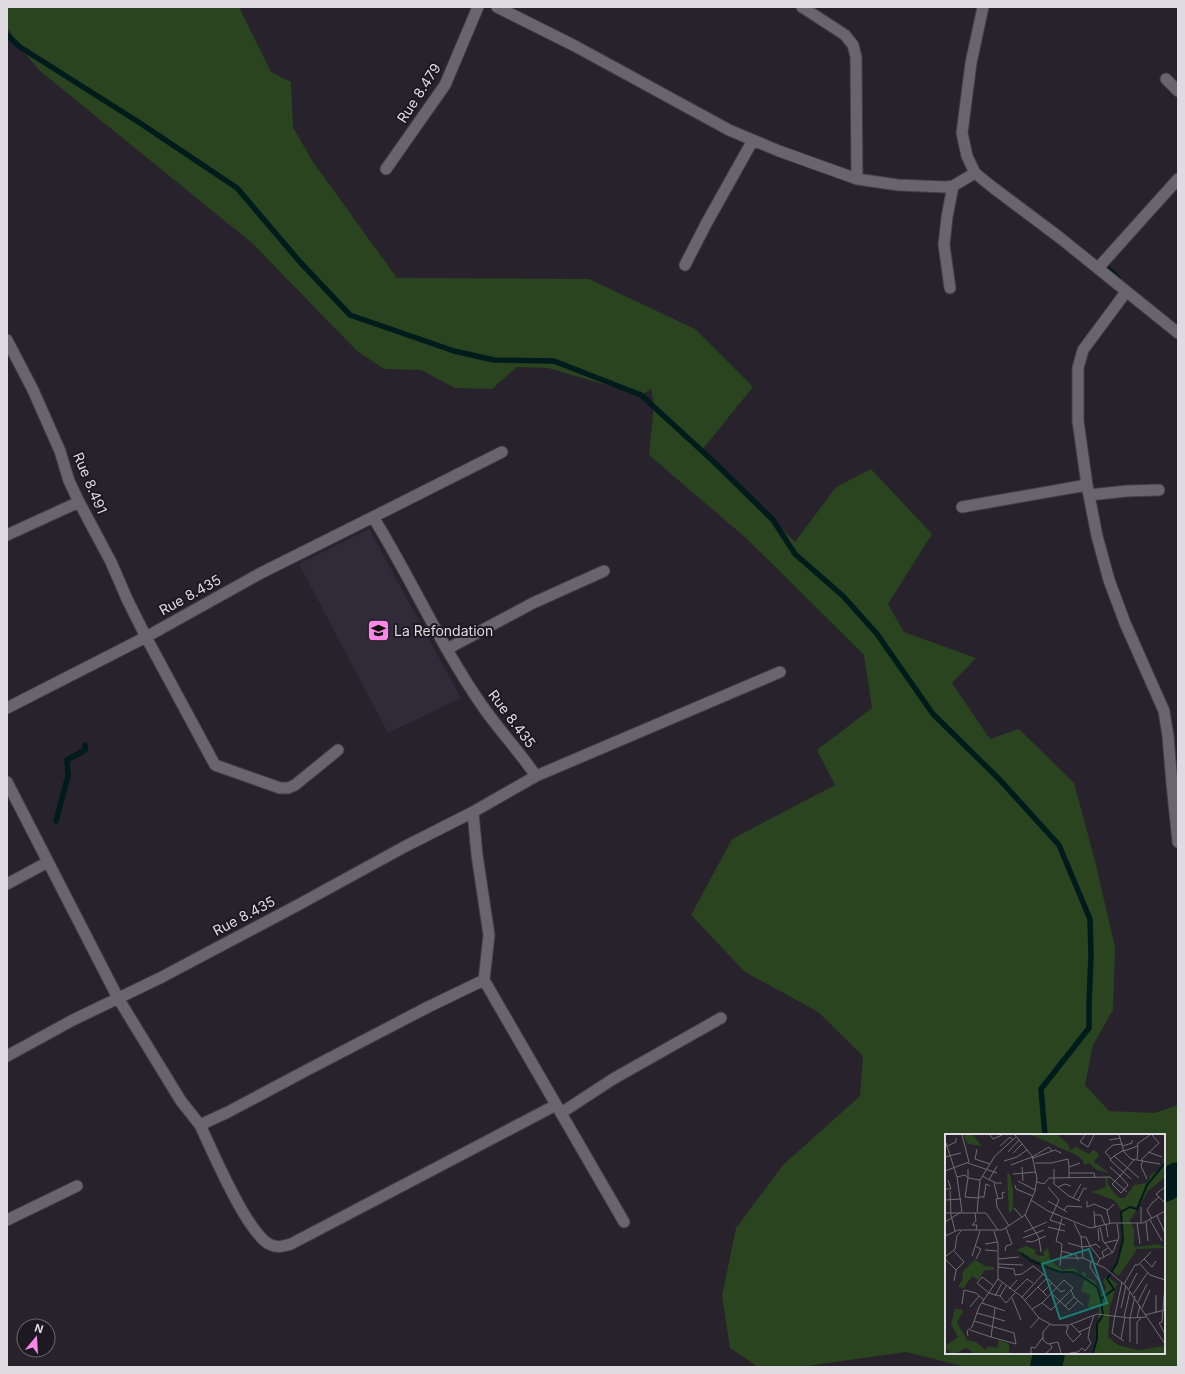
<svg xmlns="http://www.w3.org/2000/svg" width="1185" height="1374" font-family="Inter,sans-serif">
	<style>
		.built { fill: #312a38 }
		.green { fill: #29441e; fill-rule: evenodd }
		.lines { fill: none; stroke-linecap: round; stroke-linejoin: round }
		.stream { stroke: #001b1c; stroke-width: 5.5 }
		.river { stroke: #001b1c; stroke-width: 32 }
		.minor-casing { stroke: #413e44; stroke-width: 13 }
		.tertiary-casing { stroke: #413e44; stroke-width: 13 }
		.minor { stroke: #69646e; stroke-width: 11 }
		.tertiary { stroke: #69646e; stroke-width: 11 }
		.labels { text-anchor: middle; stroke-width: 4; stroke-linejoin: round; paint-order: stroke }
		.street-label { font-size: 14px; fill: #dedbe1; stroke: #1d1921 }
		.poi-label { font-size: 14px; fill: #dedbe1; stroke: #1d1921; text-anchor: start }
		.inset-river { fill: none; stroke: #001b1c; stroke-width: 2 }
		.inset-road { fill: none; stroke: #706c74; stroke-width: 1 }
		.view { fill: #197b74; fill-opacity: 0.15; stroke: #197b74; stroke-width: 2 }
		.inset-edge { fill: none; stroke: #dedbe1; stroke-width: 2 }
	</style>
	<rect width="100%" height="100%" fill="#27222b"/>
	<!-- built -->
	<path class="built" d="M 369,529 L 461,698 L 388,733 L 299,564 Z"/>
	<!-- green -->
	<path class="green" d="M 7,7 L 239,7 L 271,72 L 291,82 L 293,127 L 313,162 L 397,278 L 589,279 L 695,329 L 753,387 L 702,450 L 795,542 L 836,487 L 871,469 L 932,534 L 888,604 L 904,632 L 976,658 L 952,683 L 990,739 L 1019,729 L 1074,783 L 1095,861 L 1115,947 L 1113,1010 L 1093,1045 L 1085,1085 L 1109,1111 L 1154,1113 L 1178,1105 L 1178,1367 L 963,1367 L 962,1366 L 906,1352 L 800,1367 L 758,1367 L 730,1348 L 722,1296 L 736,1228 L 783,1165 L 860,1096 L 863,1056 L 818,1012 L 745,972 L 691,915 L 732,839 L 835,785 L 817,750 L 872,708 L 864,655 L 747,539 L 649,455 L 654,404 L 651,389 L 641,395 L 548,368 L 517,367 L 492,389 L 455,388 L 421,370 L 384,369 L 357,351 L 252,243 L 40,71 L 20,47 L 7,27 ZM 946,1135 L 1164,1135 L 1164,1353 L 946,1353 Z"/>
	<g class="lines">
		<!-- stream -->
		<path class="stream" d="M 7,35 L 20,47 L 140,123 L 237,188 L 300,262 L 350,315 L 454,351 L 494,360 L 554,361 L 641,395 L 713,461 L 773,520 L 795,554 L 843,596 L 877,634 L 933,714 L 999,779 L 1059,845 L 1090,919 L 1091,956 L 1089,1003 L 1089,1028 L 1041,1089 L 1045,1135
			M 1104,265 L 1118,278
			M 56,821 L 68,776 L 67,760 L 85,750 L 85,745"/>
		<!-- river -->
		<path class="river" d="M 1164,1186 L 1178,1178
			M 1046,1367 L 1049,1353"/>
		<defs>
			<path id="minor" d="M 497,7 L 575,46 L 729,130 L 779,151 L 857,179 L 898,185 L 945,187 L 953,186 L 975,173
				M 802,7 L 845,35 L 853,45 L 856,57 L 857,179
				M 1166,79 L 1178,91
				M 386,169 L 445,85 L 478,7
				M 685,265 L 706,224 L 753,140
				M 1098,268 L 1178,179
				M 950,288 L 944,245 L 947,217 L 953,186
				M 1126,292 L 1083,350 L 1078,368 L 1078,421 L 1087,485 L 1097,536 L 1109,580 L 1125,623 L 1164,711 L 1168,736 L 1172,784 L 1178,842
				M 7,340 L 33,390 L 60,451 L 69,481 L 79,502 L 111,562 L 127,599 L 146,637 L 215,765 L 280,788 L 288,788 L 295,785 L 338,750
				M 1089,495 L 1127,491 L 1159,490
				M 962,507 L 1087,485
				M 373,517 L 502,452
				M 7,535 L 79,502
				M 447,649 L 533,603 L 604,571
				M 7,708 L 146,637 L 261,573 L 373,517 C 411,578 440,645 481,704 C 498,729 519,751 536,776 L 473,812 L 404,847 L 298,905 L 160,978 L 73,1020 L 7,1056
				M 536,776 L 780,672
				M 7,782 L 118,998 L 181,1101 L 200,1125 L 228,1112 L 309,1069 L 428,1007 L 484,980 L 489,935 L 477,855 L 473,812
				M 7,884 L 48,862
				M 484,980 L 624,1222
				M 561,1113 L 613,1079 L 721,1018
				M 200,1125 C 212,1150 248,1236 271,1245 C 278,1248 284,1246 291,1244 L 556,1105
				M 7,1220 L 77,1186"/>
			<path id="tertiary" d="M 983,7 L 971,63 L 962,133 L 967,156 L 975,173 L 991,186 L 1059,237 L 1178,333"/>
		</defs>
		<!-- minor casing -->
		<use href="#minor" class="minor-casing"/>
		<!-- tertiary casing -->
		<use href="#tertiary" class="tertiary-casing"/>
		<!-- minor -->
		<use href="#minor" class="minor"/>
		<!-- tertiary -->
		<use href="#tertiary" class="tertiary"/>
	</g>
	<!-- icons -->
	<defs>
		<symbol id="school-square" viewBox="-11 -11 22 22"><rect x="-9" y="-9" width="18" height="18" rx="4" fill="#fa87e8" stroke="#1d1921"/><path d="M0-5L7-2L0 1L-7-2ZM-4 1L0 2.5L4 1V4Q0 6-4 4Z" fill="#111"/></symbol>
	</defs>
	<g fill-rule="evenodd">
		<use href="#school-square" x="366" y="618" width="25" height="25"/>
	</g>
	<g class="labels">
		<!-- street labels -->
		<g class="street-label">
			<text transform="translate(419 93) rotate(-57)" y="5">Rue 8.479</text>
			<text transform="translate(90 483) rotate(67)" y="5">Rue 8.491</text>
			<text transform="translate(190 595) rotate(-29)" y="5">Rue 8.435</text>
			<text transform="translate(512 719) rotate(53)" y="5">Rue 8.435</text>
			<text transform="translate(244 916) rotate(-28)" y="5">Rue 8.435</text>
		</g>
		<!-- poi labels -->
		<g class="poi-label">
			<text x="394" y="636">La Refondation</text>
		</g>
	</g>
	<!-- overview -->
	<g transform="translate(945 1134)">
		<rect width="220" height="220" fill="#27222b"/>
		<path d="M 21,1 L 28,1 L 37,12 L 23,10 L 19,3 ZM 87,1 L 113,1 L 123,10 L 125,16 L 131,13 L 144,20 L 148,16 L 151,17 L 154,21 L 149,28 L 164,39 L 152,36 L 144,29 L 139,31 L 138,26 L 131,21 ZM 220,20 L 220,43 L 203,57 L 185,87 L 189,95 L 189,113 L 214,110 L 220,114 L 192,115 L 174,142 L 167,137 L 172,129 L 179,106 L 176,100 L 177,77 L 169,66 L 146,58 L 161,53 L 160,44 L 163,43 L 162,49 L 170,60 L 175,64 L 180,64 L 189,51 L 202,49 L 206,41 L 217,33 ZM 62,40 L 65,40 L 68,56 L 68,75 L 64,80 ZM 81,112 L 91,116 L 90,120 L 95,122 L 99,122 L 99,117 L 103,114 L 105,126 L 112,132 L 117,136 L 129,134 L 135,141 L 138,138 L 141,139 L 141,143 L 150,147 L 155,160 L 159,158 L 161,153 L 158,147 L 162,142 L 172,150 L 165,173 L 163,203 L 173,211 L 193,216 L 219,212 L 220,219 L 148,219 L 152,205 L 154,173 L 145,175 L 143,172 L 145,161 L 136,157 L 140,145 L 128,137 L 116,139 L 71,116 ZM 30,126 L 40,132 L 49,133 L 49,136 L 40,136 L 33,146 L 27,142 L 19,154 L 13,153 L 18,145 L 17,139 L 20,135 ZM 10,175 L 16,175 L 18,178 L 12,188 L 22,206 L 31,208 L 41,216 L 43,212 L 52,214 L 54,206 L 64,210 L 64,218 L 67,219 L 29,219 L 21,214 L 12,219 L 5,219 L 0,212 L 13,203 L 6,190 Z" fill="#29441e"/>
		<path class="inset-river" d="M 76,119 L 86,127 L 115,138 L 128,138 L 138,143 L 152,153 L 156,165M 148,219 L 152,205 L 152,190 L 158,181 L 156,165 L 169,155 L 162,145 L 172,129 L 178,106 L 176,78 L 185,73 L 192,75 L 202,51 L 220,29"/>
		<path class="inset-road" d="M 45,1 L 48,5 L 57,1M 140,1 L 135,8 L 143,13 L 149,1M 174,1 L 179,18 L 186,25 L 215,30M 0,6 L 12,43M 164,6 L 176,4M 2,12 L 11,8 L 11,4M 55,12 L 65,3 L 68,6M 178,12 L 187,9 L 187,6M 32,15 L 30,25 L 45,30M 179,16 L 169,22 L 194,44M 179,17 L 193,12 L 192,10 L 205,1M 63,18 L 74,6M 203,18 L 217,23M 68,19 L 77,10M 169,22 L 165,26 L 186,45M 0,23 L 16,19M 87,23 L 104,13 L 107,17M 88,24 L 110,16 L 116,19M 166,25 L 160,18 L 168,11 L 178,10M 192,26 L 193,12M 196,26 L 214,9 L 207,1M 198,26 L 196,32 L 202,45M 59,27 L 72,23 L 82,16M 23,29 L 52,39M 90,29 L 106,29 L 123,25 L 124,33M 66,31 L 87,23M 77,33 L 78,47M 165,33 L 175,42 L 167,50 L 176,59 L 183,51 L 175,42 L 189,26M 23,35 L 23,44 L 35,46M 109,35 L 109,50 L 124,62 L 135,67M 0,37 L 24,28 L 17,1M 124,39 L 149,39 L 150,44M 68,40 L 91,38M 37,42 L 51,49 L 57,49M 124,44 L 124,33 L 135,29M 44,46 L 52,32M 73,47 L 90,56M 92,48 L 99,50 L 104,44 L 165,43 L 182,58M 49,49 L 53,65M 70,51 L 71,55 L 88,62M 103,53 L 114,66 L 105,86 L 120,91M 113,53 L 120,50 L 126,52M 0,55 L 6,55 L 3,46M 5,57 L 6,81 L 10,97M 60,58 L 57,59 L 58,64 L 51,65 L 52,73 L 64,92M 33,63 L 39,63 L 41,50 L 45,52M 214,63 L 211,60 L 220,53M 128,64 L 136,50M 0,66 L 16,65M 86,66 L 103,77 L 145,94 L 167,89 L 198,89 L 220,77M 133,66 L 139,54 L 142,55M 103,67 L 122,78M 142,67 L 142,73 L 149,70 L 163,76M 196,73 L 196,89M 69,74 L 77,83M 119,76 L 122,72 L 137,73M 149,77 L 150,94M 17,78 L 12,43 L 20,41 L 23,44 L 20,63 L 33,64M 32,78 L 35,46 L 50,22 L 71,3M 0,79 L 41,79 L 53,96M 30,79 L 31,87 L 27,91 L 32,91 L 31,96M 80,81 L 94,104 L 96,118M 149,81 L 156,81 L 160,91M 212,82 L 220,99M 207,85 L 202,76 L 207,69 L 214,63 L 220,69M 205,86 L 217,107M 0,88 L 16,78M 201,88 L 203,107M 129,89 L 136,103 L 138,124 L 160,134 L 181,152 L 220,210M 165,89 L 162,77 L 169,70M 192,89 L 195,110M 161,91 L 163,103M 103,93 L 120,97M 155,93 L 158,107 L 168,119M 153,94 L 154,107M 79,98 L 102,88M 0,102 L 13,96 L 57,96 L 80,81 L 90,57 L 92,44 L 87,22 L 70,1M 78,104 L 99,96M 81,107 L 87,108 L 101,102M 123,109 L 137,113 L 145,112 L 141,103 L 136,103M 159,109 L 172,106M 40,110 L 52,108M 30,112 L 36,115 L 31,125M 155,114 L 151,110 L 145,112 L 155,125M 40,116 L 52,117M 9,117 L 19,128 L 11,136M 60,117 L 61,112 L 67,110 L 61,94M 116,117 L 131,121 L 133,126M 27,122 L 35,97M 0,123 L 10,115 L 12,102 L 16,97M 159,123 L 157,118 L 163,114M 116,124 L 138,124M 0,125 L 11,136 L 9,147M 53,125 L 74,123M 199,125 L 207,133 L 211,127M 146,127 L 145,133 L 156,150M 53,130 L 78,131M 152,130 L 155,125 L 168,118 L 174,103 L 172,90M 195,130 L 205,141 L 220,146M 115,132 L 117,110 L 111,107 L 117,84M 53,133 L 69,135 L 70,141 L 77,140 L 88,132 L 98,140M 53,145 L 77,163 L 94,184 L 107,191 L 124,191 L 152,180 L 185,184 L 201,183M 179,150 L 190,131 L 193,131 L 206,118M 220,150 L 217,188 L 214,189 L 220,200M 49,152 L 37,143 L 32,149 L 44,159 L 55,162M 61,152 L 55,162 L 61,169 L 70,159M 93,153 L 102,162M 64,155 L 72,146M 184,155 L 192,139M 69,158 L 82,145 L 88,149M 98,158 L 107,149M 106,159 L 120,172 L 129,163 L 126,156M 188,160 L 203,138M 50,162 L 57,149M 77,163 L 98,140 L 116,158 L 120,156M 129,163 L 138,171M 67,164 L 76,186M 80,166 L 102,144M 193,168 L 202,150M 37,169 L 60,177M 17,170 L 19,156 L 31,159 L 39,166M 120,172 L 124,176 L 133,167M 25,173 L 34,162M 176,174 L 181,152M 197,174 L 205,156M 87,175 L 97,169 L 106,176 L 128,154 L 119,146 L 97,169M 211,178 L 211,161M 32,179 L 60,187M 170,181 L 177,148M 170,181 L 167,199 L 179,207M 200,181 L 220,176M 179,183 L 185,157M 185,184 L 190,162M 192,184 L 195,171M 29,187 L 69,199 L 71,210M 105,190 L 98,198 L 98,206 L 103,210 L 113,208 L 116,219M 121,192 L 123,193 L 121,199 L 128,208 L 136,200 L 126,190M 145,193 L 149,181M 85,194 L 94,184M 25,196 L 46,203 L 50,174M 23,202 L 22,197 L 27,193 L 34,173 L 53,145 L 53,110 L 49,97M 46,203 L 71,210M 176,205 L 180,183M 185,208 L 185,184M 192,210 L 192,188 L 196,184M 86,219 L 86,213 L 90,214 L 98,203M 101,219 L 107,214 L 105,210M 125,219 L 133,218 L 137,214 L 140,217 L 146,209 L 143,204 L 145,193 L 134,198"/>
		<path class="view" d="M 144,115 L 162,169 L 115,185 L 97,130 Z"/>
		<rect width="220" height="220" class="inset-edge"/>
	</g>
	<!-- border -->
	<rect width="1185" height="1374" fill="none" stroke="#dedbe1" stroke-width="16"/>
	<!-- north arrow -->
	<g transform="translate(36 1338) rotate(18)"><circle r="19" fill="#1d1921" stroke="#6a676e"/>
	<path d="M0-3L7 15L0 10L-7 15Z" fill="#fa87e8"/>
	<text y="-6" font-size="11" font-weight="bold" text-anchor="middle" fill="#dedbe1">N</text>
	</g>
</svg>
